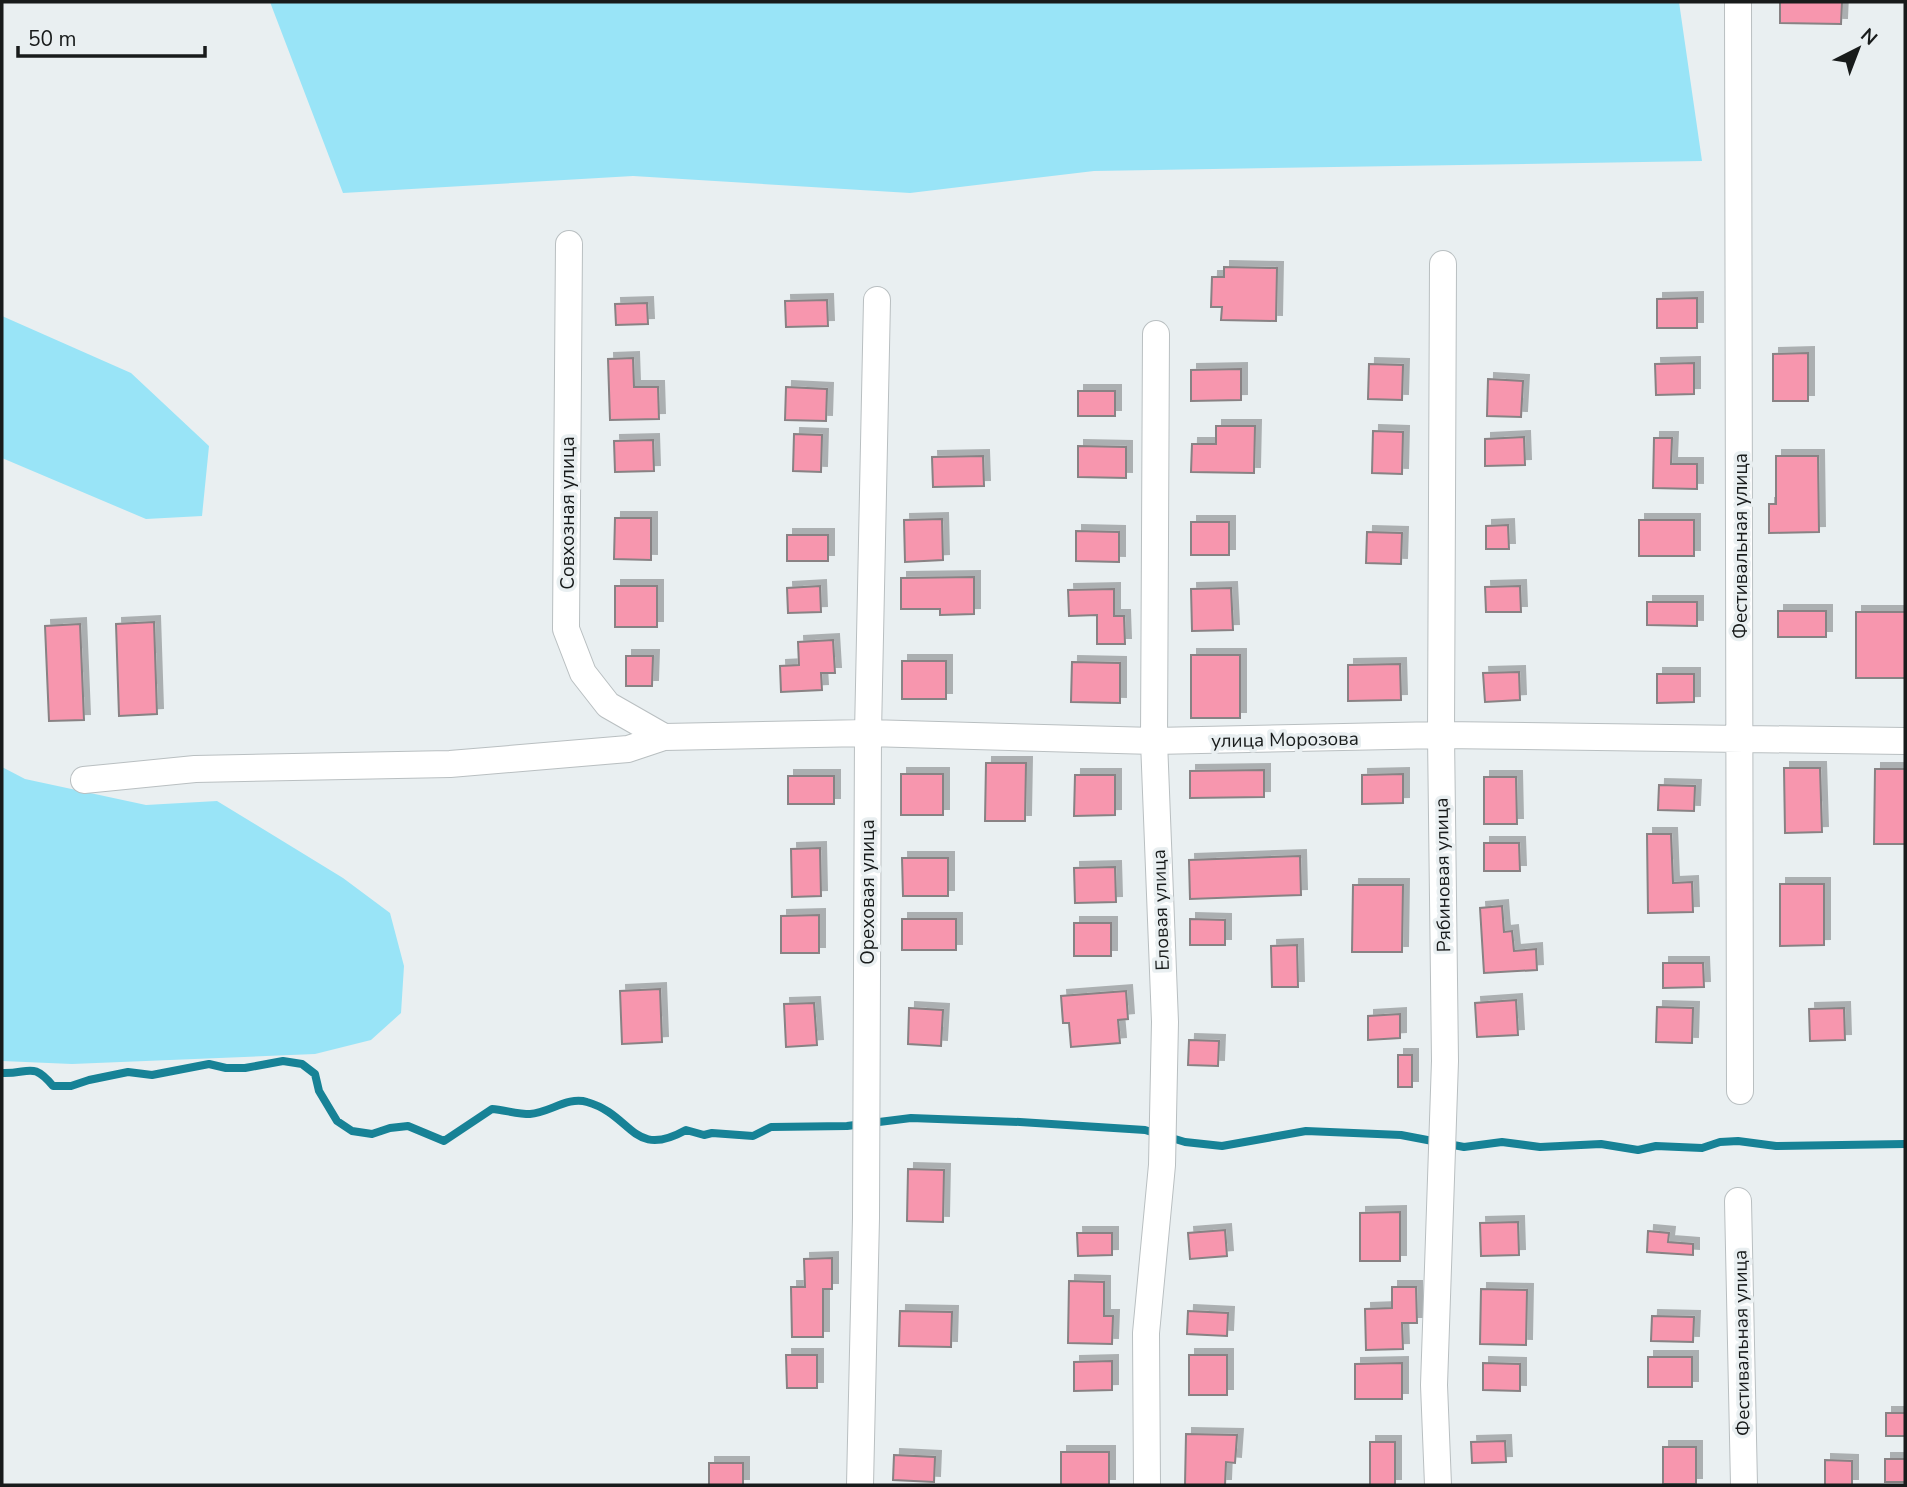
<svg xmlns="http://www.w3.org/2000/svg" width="1907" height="1487" font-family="'Nunito Sans',sans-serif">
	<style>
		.green { fill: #99e4f7 }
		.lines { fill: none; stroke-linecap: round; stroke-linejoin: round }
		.stream { stroke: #178296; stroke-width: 8 }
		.building { fill: #f796ae; stroke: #888284; stroke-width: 2; filter: url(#shadow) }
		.minor-casing { stroke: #b9bfc1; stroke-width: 28 }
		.minor { stroke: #fff; stroke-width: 26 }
		.labels { text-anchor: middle; stroke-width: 7; stroke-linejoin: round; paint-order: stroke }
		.street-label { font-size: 19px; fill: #181b1b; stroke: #e9eff1 }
	</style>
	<defs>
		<filter id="shadow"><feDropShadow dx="6" dy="-6" stdDeviation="0" flood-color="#0004"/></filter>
	</defs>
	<rect width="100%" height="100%" fill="#e9eff1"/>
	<!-- green -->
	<path class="green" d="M 270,2 L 1679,2 L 1702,161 L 1094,171 L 910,193 L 633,176 L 343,193 Z
		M 2,316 L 131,373 L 209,446 L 202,516 L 146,519 L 2,458 Z
		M 2,767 L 25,779 L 146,805 L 217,801 L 343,878 L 390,913 L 404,966 L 401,1013 L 371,1040 L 315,1054 L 72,1064 L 2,1061 Z"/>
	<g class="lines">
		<!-- stream -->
		<path class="stream" d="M 2,1073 C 30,1074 32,1061 53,1086 L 71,1086 L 89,1080 L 128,1072 L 152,1075 L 209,1064 L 226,1068 L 245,1068 L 283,1061 L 302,1064 L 315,1074 L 319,1091 L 337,1121 L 352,1131 L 372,1134 L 390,1128 L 408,1126 L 444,1141 L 492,1109 C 504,1110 518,1114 530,1114 C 549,1113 568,1096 587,1102 C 633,1115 632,1160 686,1130 L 704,1135 L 712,1133 L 753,1136 L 771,1127 L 847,1126 L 911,1118 L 1020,1122 L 1145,1130 L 1185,1142 L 1222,1146 L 1306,1131 L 1401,1135 L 1464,1147 L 1502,1142 L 1540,1147 L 1601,1144 L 1638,1150 L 1656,1146 L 1702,1148 L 1720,1142 L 1738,1141 L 1776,1146 L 1905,1144"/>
	</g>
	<!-- building -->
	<path class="building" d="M 1780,2 L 1842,2 L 1841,24 L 1780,23 Z
		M 1224,267 L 1277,268 L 1276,321 L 1221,320 L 1222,307 L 1211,307 L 1212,277 L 1224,277 Z
		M 1697,298 L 1697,328 L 1657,328 L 1657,299 Z
		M 827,300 L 828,326 L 786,327 L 785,301 Z
		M 647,303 L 648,324 L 616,325 L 615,304 Z
		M 1808,353 L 1808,401 L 1773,401 L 1773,354 Z
		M 633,358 L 634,387 L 658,387 L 659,419 L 610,420 L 608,359 Z
		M 1694,363 L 1694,394 L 1656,395 L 1655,364 Z
		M 1369,364 L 1403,365 L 1402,400 L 1368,399 Z
		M 1241,369 L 1241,400 L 1191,401 L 1191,370 Z
		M 1488,379 L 1523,381 L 1521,417 L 1487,416 Z
		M 786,387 L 827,389 L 826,421 L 785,420 Z
		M 1078,391 L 1115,391 L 1115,416 L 1078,416 Z
		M 1216,426 L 1255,426 L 1254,473 L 1191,472 L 1192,444 L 1216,444 Z
		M 1373,431 L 1403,432 L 1402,474 L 1372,473 Z
		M 794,434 L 822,435 L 821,472 L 793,471 Z
		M 1524,437 L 1525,465 L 1485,466 L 1485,439 Z
		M 1654,438 L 1672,438 L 1671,464 L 1697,464 L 1697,489 L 1653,488 Z
		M 653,440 L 654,471 L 615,472 L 614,441 Z
		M 1078,446 L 1126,447 L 1126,478 L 1078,477 Z
		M 983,456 L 984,486 L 933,487 L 932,457 Z
		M 1776,456 L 1818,456 L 1819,532 L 1769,533 L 1769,504 L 1776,504 Z
		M 615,518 L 651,518 L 651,560 L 614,559 Z
		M 942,519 L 943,560 L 905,562 L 904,520 Z
		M 1639,520 L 1694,520 L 1694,556 L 1639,556 Z
		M 1191,522 L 1229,522 L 1229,555 L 1191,555 Z
		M 1508,525 L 1509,549 L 1486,549 L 1486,526 Z
		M 1076,531 L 1119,532 L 1119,562 L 1076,561 Z
		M 1367,532 L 1402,533 L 1401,564 L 1366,563 Z
		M 787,535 L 828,535 L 828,561 L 787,561 Z
		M 974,577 L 974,614 L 940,615 L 940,609 L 901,609 L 901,578 Z
		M 615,586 L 657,586 L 657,627 L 615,627 Z
		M 820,586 L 821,612 L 788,613 L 787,588 Z
		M 1520,586 L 1521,612 L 1486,612 L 1485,587 Z
		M 1231,588 L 1233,630 L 1192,631 L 1191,589 Z
		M 1114,589 L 1114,616 L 1124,616 L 1125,644 L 1097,644 L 1097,615 L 1069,616 L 1068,590 Z
		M 1647,602 L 1697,602 L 1697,626 L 1647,625 Z
		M 1778,611 L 1826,611 L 1826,637 L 1778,637 Z
		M 1856,612 L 1905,612 L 1905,678 L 1856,678 Z
		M 154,622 L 157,714 L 119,716 L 116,624 Z
		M 80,624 L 84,720 L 49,721 L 45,626 Z
		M 833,640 L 835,673 L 821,673 L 822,690 L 781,692 L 780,666 L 799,665 L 798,642 Z
		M 1191,655 L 1240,655 L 1240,718 L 1191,718 Z
		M 626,656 L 653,656 L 652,686 L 626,686 Z
		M 902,661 L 946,661 L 946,699 L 902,699 Z
		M 1072,662 L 1120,663 L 1120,703 L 1071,702 Z
		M 1400,664 L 1401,700 L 1348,701 L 1348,665 Z
		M 1519,672 L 1520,700 L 1485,702 L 1483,673 Z
		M 1657,674 L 1694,674 L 1694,702 L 1657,703 Z
		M 986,763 L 1026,763 L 1025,821 L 985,821 Z
		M 1784,768 L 1820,768 L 1822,832 L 1785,833 Z
		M 1875,769 L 1905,769 L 1905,844 L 1874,844 Z
		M 1264,770 L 1264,797 L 1190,798 L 1190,771 Z
		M 901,774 L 943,774 L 943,815 L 901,815 Z
		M 1403,774 L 1403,803 L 1362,804 L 1362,775 Z
		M 1075,775 L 1115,775 L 1115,815 L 1074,816 Z
		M 788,776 L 834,776 L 834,804 L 788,804 Z
		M 1484,777 L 1516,777 L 1517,824 L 1484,824 Z
		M 1659,785 L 1695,786 L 1694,811 L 1658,810 Z
		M 1647,834 L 1671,834 L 1673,883 L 1692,882 L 1693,912 L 1648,913 Z
		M 1484,843 L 1519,843 L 1520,871 L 1484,871 Z
		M 820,848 L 821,896 L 792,897 L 791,849 Z
		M 1300,856 L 1301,895 L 1190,899 L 1189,860 Z
		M 902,858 L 948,858 L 948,896 L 903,896 Z
		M 1115,867 L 1116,902 L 1075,903 L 1074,868 Z
		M 1780,884 L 1824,884 L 1824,945 L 1780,946 Z
		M 1353,885 L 1403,885 L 1402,952 L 1352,952 Z
		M 1502,906 L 1504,932 L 1512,931 L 1514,951 L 1536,949 L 1537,970 L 1484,973 L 1480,908 Z
		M 819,915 L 819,953 L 781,953 L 781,916 Z
		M 902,919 L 956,919 L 956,950 L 902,950 Z
		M 1190,919 L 1225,920 L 1225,945 L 1190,945 Z
		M 1074,923 L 1111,923 L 1111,956 L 1074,956 Z
		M 1297,945 L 1298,987 L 1272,987 L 1271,946 Z
		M 1663,963 L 1703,963 L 1704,987 L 1663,988 Z
		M 660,989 L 662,1042 L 622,1044 L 620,991 Z
		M 1126,991 L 1128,1019 L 1118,1020 L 1120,1043 L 1071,1047 L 1069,1023 L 1063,1023 L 1061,996 Z
		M 1516,1000 L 1518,1035 L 1477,1037 L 1475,1003 Z
		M 814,1003 L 817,1045 L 786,1047 L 784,1004 Z
		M 1657,1007 L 1693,1008 L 1692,1043 L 1656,1042 Z
		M 909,1008 L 943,1010 L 941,1046 L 908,1044 Z
		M 1844,1008 L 1845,1040 L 1810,1041 L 1809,1009 Z
		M 1400,1014 L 1400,1038 L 1368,1040 L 1368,1016 Z
		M 1189,1040 L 1219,1041 L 1218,1066 L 1188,1065 Z
		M 1398,1055 L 1412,1055 L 1412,1087 L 1398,1087 Z
		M 908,1169 L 944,1170 L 943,1222 L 907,1221 Z
		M 1400,1212 L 1400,1261 L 1360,1261 L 1360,1213 Z
		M 1518,1222 L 1519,1255 L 1481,1256 L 1480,1223 Z
		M 1225,1230 L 1227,1256 L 1190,1259 L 1188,1233 Z
		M 1648,1231 L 1669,1233 L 1668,1242 L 1693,1244 L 1693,1255 L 1647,1252 Z
		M 1077,1233 L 1112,1233 L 1112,1255 L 1078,1256 Z
		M 832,1258 L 832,1289 L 823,1289 L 823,1337 L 792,1337 L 791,1287 L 805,1287 L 804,1259 Z
		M 1069,1281 L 1104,1282 L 1104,1316 L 1113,1316 L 1112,1344 L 1068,1343 Z
		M 1392,1287 L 1416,1287 L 1417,1323 L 1402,1323 L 1403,1349 L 1366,1350 L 1365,1309 L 1392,1308 Z
		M 1481,1289 L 1527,1290 L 1526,1345 L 1480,1344 Z
		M 900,1311 L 952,1312 L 951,1347 L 899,1346 Z
		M 1188,1311 L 1228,1313 L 1227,1336 L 1187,1334 Z
		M 1652,1316 L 1694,1317 L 1693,1342 L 1651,1341 Z
		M 786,1355 L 817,1355 L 817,1388 L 787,1388 Z
		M 1189,1355 L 1227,1355 L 1227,1395 L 1189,1395 Z
		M 1648,1357 L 1692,1357 L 1692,1387 L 1648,1387 Z
		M 1112,1361 L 1112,1390 L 1074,1391 L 1074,1362 Z
		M 1402,1363 L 1402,1399 L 1355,1399 L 1355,1364 Z
		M 1483,1363 L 1520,1364 L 1520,1391 L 1483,1390 Z
		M 1886,1413 L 1905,1413 L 1905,1436 L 1886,1436 Z
		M 1186,1434 L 1237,1435 L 1235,1463 L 1226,1462 L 1225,1485 L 1185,1485 Z
		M 1505,1441 L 1506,1462 L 1472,1463 L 1471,1442 Z
		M 1370,1442 L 1395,1442 L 1395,1485 L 1370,1485 Z
		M 1663,1447 L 1696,1447 L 1696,1484 L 1663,1484 Z
		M 1061,1452 L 1109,1452 L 1109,1485 L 1061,1485 Z
		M 894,1455 L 935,1457 L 934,1482 L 893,1480 Z
		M 1885,1459 L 1905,1459 L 1905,1482 L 1885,1482 Z
		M 1825,1460 L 1852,1461 L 1852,1485 L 1825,1485 Z
		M 709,1463 L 743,1463 L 743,1485 L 709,1485 Z"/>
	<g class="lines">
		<defs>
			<path id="minor" d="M 1738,2 L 1740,1091
				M 569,244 L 566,629 L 583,673 L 608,705 L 664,737
				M 84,780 L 195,769 L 450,764 L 628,749 L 664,737 L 868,733 L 1154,741 L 1441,735 L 1905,741
				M 1738,1201 L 1744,1485
				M 860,1485 L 866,1218 L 868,733 L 877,300
				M 1147,1485 L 1146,1333 L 1162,1165 L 1165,1022 L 1154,741 L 1156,334
				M 1438,1485 L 1434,1385 L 1445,1061 L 1441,735 L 1443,264"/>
		</defs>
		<!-- minor casing -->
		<use href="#minor" class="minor-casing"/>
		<!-- minor -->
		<use href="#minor" class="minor"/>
	</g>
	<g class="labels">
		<!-- street labels -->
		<g class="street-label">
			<text transform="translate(567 513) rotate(-90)" y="7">Совхозная улица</text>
			<text transform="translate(1740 546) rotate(-90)" y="7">Фестивальная улица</text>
			<text transform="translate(1285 739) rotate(-1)" y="7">улица Морозова</text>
			<text transform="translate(1442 875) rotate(-91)" y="7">Рябиновая улица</text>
			<text transform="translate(867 892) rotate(-90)" y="7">Ореховая улица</text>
			<text transform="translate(1160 910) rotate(-92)" y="7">Еловая улица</text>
			<text transform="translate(1741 1343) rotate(-91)" y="7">Фестивальная улица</text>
		</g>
	</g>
	<!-- border -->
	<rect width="1907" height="1487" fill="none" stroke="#181b1b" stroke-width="7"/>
	<!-- north arrow -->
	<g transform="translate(1858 49) rotate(42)" stroke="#e9eff1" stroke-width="5" paint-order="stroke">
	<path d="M0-5L12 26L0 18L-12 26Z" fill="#181b1b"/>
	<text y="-10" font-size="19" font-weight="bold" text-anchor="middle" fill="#181b1b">N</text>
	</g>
	<!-- scale -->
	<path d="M18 46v10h187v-10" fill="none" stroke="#181b1b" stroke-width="3.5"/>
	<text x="28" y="46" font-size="21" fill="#181b1b" stroke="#e9eff1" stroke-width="5" paint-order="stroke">50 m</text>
</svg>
